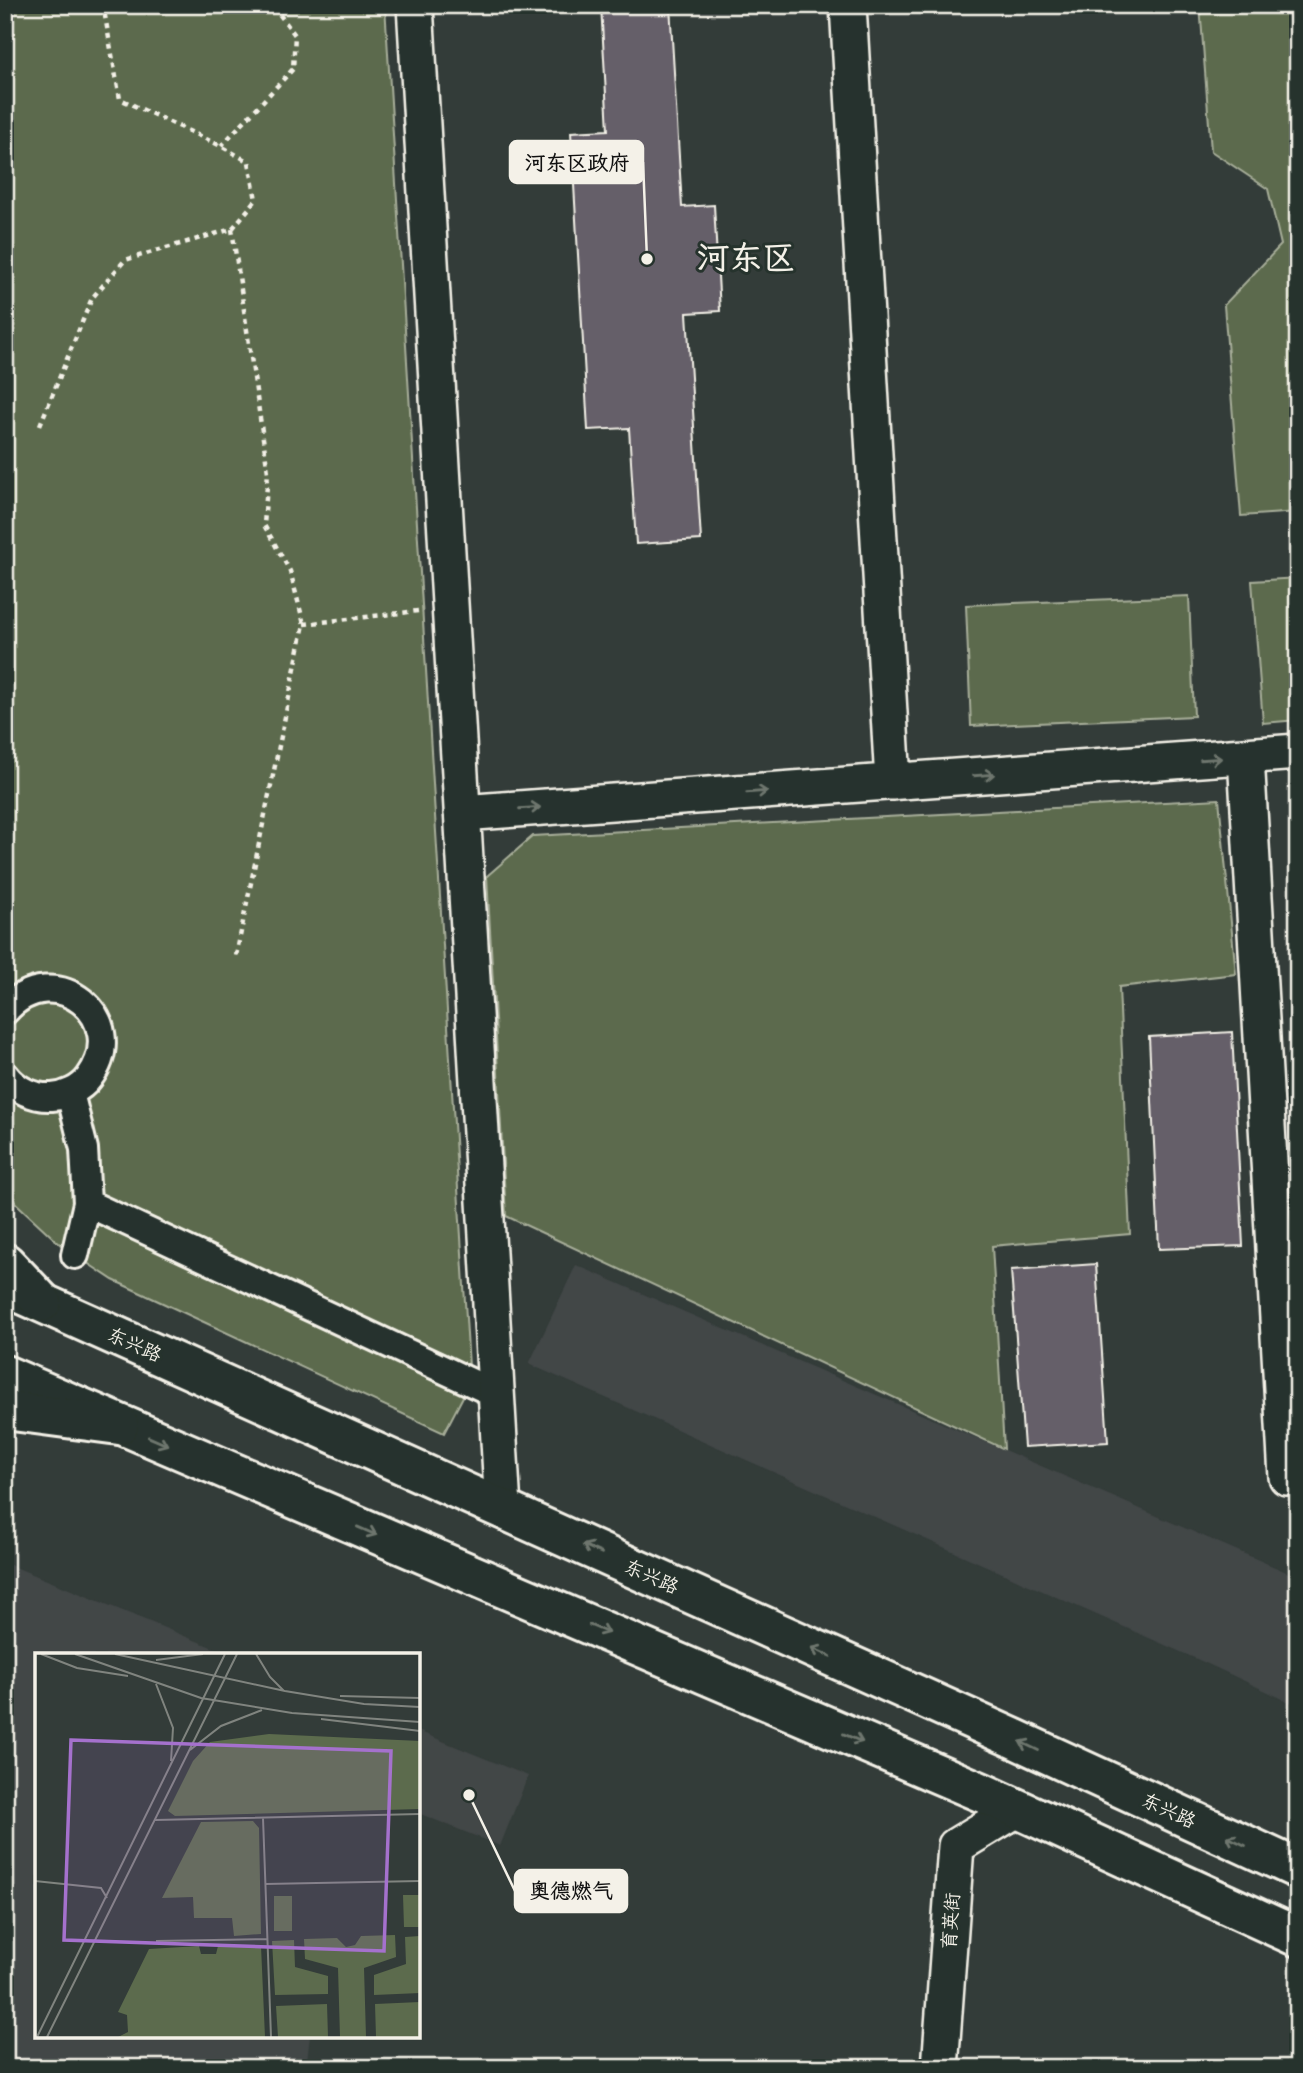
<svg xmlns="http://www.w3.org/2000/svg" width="1303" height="2073" font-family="'Shantell Sans','LXGW WenKai TC',sans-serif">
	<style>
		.built { fill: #424647 }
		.green { fill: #5c6b4d; stroke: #a8ae9a; stroke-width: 2 }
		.building { fill: #655f69; stroke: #f4f1e8; stroke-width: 2 }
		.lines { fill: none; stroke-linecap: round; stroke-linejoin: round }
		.pedestrian-casing { stroke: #f4f1e8; stroke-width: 32 }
		.minor-casing { stroke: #f4f1e8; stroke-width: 40 }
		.primary-casing { stroke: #f4f1e8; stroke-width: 44 }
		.trunk-casing { stroke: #f4f1e8; stroke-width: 44 }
		.path { stroke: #f4f1e8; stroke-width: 4.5; stroke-dasharray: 5 5; stroke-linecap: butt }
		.pedestrian { stroke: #26332d; stroke-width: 26 }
		.minor { stroke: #26332d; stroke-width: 35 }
		.primary { stroke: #26332d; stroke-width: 38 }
		.trunk { stroke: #26332d; stroke-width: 38 }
		.oneway { stroke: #6e766e }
		.labels { text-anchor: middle; stroke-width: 6; stroke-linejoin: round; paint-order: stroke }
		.street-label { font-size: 19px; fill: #f4f1e8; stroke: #26332d }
		.town-label { font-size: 33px; font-weight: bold; fill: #f4f1e8; stroke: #26332d }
		.inset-road { fill: none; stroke: #80847f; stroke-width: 2 }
		.view { fill: #a571cd; fill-opacity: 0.15; stroke: #a571cd; stroke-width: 3.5 }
		.inset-edge { fill: none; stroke: #f4f1e8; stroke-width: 3.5 }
		.leader { fill: none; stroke: #f4f1e8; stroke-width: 2.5 }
		.callout-dot { fill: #f4f1e8; stroke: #26332d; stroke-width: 2.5 }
		.callout { fill: #f4f1e8; stroke: #f4f1e8; stroke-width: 2.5 }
		.callout-label { font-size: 21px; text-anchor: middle; font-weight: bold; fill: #111 }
	</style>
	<rect width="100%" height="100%" fill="#333c39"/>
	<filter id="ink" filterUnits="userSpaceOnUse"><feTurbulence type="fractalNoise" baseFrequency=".0143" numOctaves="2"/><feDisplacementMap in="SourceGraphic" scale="14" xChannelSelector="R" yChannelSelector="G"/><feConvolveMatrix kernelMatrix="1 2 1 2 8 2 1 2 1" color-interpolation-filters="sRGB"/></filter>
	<g filter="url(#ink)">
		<!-- built -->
		<path class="built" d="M 576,1265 L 1298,1577 L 1298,1706 L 1208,1664 L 529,1364 Z
			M 5,1563 L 231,1655 L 37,1655 L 37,2036 L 310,2036 L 306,2068 L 5,2068 Z
			M 418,1731 L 528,1776 L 500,1846 L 418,1813 Z"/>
		<!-- green -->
		<path class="green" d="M 5,5 L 385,5 L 470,1383 L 444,1433 L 113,1280 L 63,1247 L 5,1193 Z
			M 1200,5 L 1298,5 L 1298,512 L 1241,516 L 1224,305 L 1281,245 L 1268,189 L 1211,151 Z
			M 1298,578 L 1298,720 L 1263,723 L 1252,581 Z
			M 1189,596 L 1194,716 L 971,726 L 966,605 Z
			M 1219,799 L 1236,974 L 1119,987 L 1130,1234 L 992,1246 L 1004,1449 L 506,1216 L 487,876 L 533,836 Z"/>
		<!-- building -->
		<path class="building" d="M 601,5 L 670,5 L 682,207 L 714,205 L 720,311 L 687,313 L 701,540 L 636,544 L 629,428 L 588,430 L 571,132 L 608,130 Z
			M 1232,1032 L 1243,1246 L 1159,1249 L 1149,1037 Z
			M 1096,1264 L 1108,1442 L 1024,1447 L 1011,1270 Z"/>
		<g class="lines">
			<defs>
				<path id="pedestrian" d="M 5,1011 C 54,955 133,1019 89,1078 C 81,1089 66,1096 52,1097 C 34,1098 16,1090 5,1075
					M 70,1093 L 84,1149 L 87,1203 L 75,1255
					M 87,1203 L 496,1394"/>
				<path id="minor" d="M 415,5 L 503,1509
					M 848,5 L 893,782
					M 1246,756 L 1287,1477
					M 462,813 L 1298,752
					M 940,2068 L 956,1846 L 1017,1809"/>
				<path id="primary" d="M 11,1289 L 1013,1738 L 1298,1869
					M 5,1375 L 983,1793 L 1298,1937"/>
				<path id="trunk" d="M 5,1263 L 42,1302
					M 5,1410 L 119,1425"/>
			</defs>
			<!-- pedestrian casing -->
			<use href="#pedestrian" class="pedestrian-casing"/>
			<!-- minor casing -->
			<use href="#minor" class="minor-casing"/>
			<!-- primary casing -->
			<use href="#primary" class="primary-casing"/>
			<!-- trunk casing -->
			<use href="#trunk" class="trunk-casing"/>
			<!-- path -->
			<path class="path" d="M 221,146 L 293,69 L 295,35 L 277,11 L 281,5
				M 232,229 L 268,472 L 264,525 L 290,571 L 304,624 L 236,956
				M 40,425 L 92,298 L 125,260 L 232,229 L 256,200 L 249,162 L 221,146 L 120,99 L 103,5
				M 304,624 L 418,611"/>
			<!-- pedestrian -->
			<use href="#pedestrian" class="pedestrian"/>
			<!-- minor -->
			<use href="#minor" class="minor"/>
			<!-- primary -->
			<use href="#primary" class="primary"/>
			<!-- trunk -->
			<use href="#trunk" class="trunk"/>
		</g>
		<!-- one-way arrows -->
		<defs><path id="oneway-shaft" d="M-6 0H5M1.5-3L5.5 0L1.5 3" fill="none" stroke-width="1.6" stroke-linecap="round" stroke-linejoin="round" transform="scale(1.75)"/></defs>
		<g class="oneway">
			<use href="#oneway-shaft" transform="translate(1211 759) rotate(-4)"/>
			<use href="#oneway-shaft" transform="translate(984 775) rotate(-4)"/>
			<use href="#oneway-shaft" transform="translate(757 792) rotate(-4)"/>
			<use href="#oneway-shaft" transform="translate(530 808) rotate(-4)"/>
			<use href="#oneway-shaft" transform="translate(158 1441) rotate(23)"/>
			<use href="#oneway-shaft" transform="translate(367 1531) rotate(23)"/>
			<use href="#oneway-shaft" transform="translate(592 1549) rotate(-156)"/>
			<use href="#oneway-shaft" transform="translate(599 1629) rotate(23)"/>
			<use href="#oneway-shaft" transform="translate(821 1652) rotate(-156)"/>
			<use href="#oneway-shaft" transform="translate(853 1738) rotate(23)"/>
			<use href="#oneway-shaft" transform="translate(1029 1746) rotate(-155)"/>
			<use href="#oneway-shaft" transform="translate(1236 1841) rotate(-155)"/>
		</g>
	</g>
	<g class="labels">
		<!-- street labels -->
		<g class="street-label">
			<text transform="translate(135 1344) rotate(24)" y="7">东兴路</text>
			<text transform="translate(652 1576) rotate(24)" y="7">东兴路</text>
			<text transform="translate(1169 1810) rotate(25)" y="7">东兴路</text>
			<text transform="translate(950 1921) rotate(-86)" y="7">育英街</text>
		</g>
		<!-- town labels -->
		<g class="town-label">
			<text x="746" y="269">河东区</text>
		</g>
	</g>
	<!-- overview -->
	<g transform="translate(35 1653)">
		<rect width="385" height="385" fill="#333c39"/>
		<path d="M 234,81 L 385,88 L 385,156 L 140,163 L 133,158 L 158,108 L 175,89 ZM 218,168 L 224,175 L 226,281 L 199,283 L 197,265 L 159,265 L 158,244 L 127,245 L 166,169 ZM 368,242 L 385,242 L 385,274 L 369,274 ZM 239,243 L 257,243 L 257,278 L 239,278 ZM 360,282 L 361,304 L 329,315 L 331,384 L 305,384 L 303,315 L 270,306 L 269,286 L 302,285 L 311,294 L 320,292 L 326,283 ZM 385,283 L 385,340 L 339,342 L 339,322 L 371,311 L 370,284 ZM 259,287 L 260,314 L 293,323 L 293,341 L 240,342 L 237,288 ZM 164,293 L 166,301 L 181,301 L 183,293 L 226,293 L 230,384 L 83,384 L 93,379 L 92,362 L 83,359 L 114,296 ZM 385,349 L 385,384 L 341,384 L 340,351 ZM 292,351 L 293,384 L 243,384 L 241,353 Z" fill="#5c6b4d"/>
		<path class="inset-road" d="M 6,1 L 42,15 L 93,23M 40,1 L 166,45 L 257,60 L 385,69M 80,1 L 250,38 L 329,51 L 385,54M 221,1 L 235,24 L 249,38M 121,7 L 168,1M 121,31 L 138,75 L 136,108M 305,43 L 385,45M 286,66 L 385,78M 155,97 L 186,73 L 227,57M 228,165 L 236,384M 120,167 L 385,161M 0,228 L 66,235 L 72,245M 230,231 L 385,228M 121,288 L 232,286M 2,384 L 190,1M 12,384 L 202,1"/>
		<path class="view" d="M 36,87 L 356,98 L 349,298 L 29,287 Z"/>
		<rect width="385" height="385" class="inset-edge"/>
	</g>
	<!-- callouts -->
	<path class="leader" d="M647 259L643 162M469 1795L515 1891"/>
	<g class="callout-dot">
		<circle cx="647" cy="259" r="7"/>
		<circle cx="469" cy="1795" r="7"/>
	</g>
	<g class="callout">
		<rect x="510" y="141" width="133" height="42" rx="7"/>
		<rect x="515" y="1870" width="112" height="42" rx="7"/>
	</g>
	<g class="callout-label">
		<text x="577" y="170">河东区政府</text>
		<text x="571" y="1898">奥德燃气</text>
	</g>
	<!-- margin -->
	<rect width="1303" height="2073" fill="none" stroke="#26332d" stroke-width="28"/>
	<rect x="14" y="14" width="1275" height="2045" fill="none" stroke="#f4f1e8" stroke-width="2.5" filter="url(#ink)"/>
</svg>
